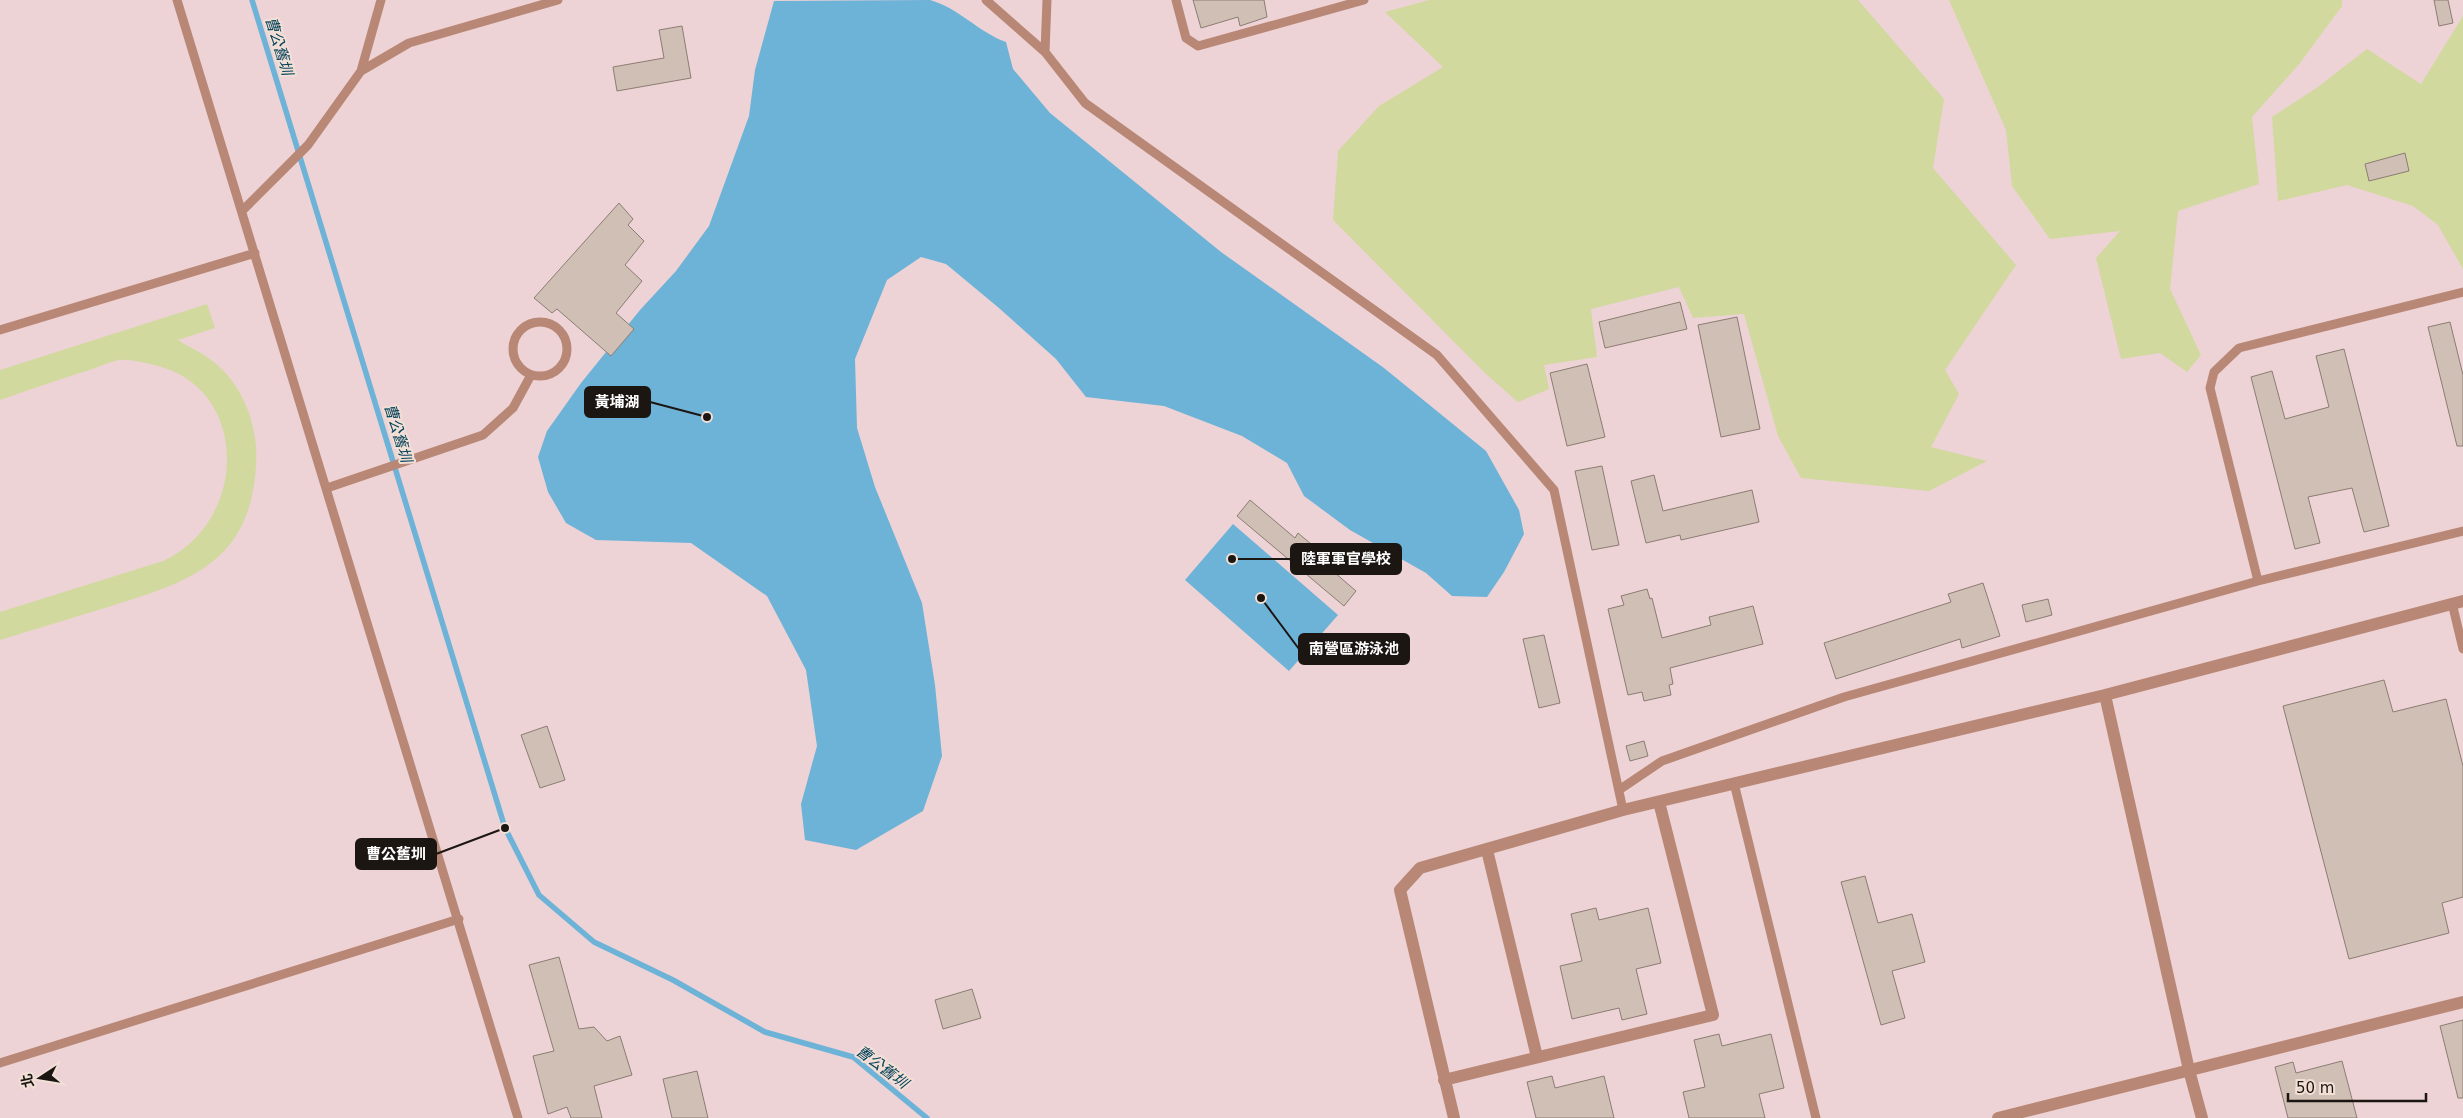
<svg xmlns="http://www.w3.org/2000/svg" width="2463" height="1118" font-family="'DejaVu Sans','Noto Sans TC',sans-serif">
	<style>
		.education { fill: #edd3d5 }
		.green { fill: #d1d99e }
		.water { fill: #6db2d7 }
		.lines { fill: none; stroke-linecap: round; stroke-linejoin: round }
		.stream { stroke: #6db2d7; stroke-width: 5.5 }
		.building { fill: #d0bfb5; stroke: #8c7c73 }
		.lane { stroke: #b98775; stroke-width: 9 }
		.street { stroke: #b98775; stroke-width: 12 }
		.labels { text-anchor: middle; stroke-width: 4; stroke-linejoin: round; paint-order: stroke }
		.water-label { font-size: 15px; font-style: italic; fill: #05425b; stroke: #f2e0d6 }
		.leader { fill: none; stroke: #1c1613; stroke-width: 2 }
		.callout-dot { fill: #1c1613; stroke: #f2e0d6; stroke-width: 2 }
		.callout { fill: #1c1613; stroke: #1c1613; stroke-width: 2 }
		.callout-label { font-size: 15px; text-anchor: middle; font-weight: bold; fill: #fff }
	</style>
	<rect width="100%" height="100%" fill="#f2e0d6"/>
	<!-- education -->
	<path class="education" d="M 0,0 L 2463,0 L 2463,1118 L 0,1118 Z"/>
	<!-- green -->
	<path class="green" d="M 1429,0 L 1858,0 L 1944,99 L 1933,168 L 2016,265 L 1945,370 L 1959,394 L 1931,447 L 1987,461 L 1929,491 L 1801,478 L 1778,436 L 1744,314 L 1693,318 L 1679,287 L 1591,309 L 1597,357 L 1544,365 L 1549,389 L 1518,402 L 1486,374 L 1333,220 L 1338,151 L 1379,106 L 1443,67 L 1385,12 Z
		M 1949,0 L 2342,0 L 2342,6 L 2300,63 L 2252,117 L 2259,184 L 2178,211 L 2170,289 L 2201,355 L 2187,372 L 2160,353 L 2121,359 L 2096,258 L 2120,231 L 2050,239 L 2012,186 L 2006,130 Z
		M 2463,16 L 2463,269 L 2438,225 L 2413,206 L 2347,185 L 2278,201 L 2272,117 L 2318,87 L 2367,49 L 2421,84 Z
		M 207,304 L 215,328 L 178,340 C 186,346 195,349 204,355 C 241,378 259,423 256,466 C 250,563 189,582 108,607 C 72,618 36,629 0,640 L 0,612 L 163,561 C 249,522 252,384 150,364 C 141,362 128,359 119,360 C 108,362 94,369 83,372 C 55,381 28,390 0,400 L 0,370 Z"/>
	<!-- water -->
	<path class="water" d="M 930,0 C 959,8 978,32 1006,42 L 1013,69 L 1050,113 L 1221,252 L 1384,368 L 1486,451 L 1519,510 L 1524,534 L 1504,572 L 1487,597 L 1452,596 L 1426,573 L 1350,530 L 1304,496 L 1287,463 L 1242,436 L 1164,406 L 1086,397 L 1056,359 L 999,308 L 946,264 L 921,257 L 887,280 L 855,359 L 857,428 L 875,487 L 922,603 L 935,685 L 942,756 L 923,811 L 856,850 L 805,840 L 801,804 L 817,746 L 806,670 L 767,596 L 691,543 L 596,540 L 566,523 L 548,492 L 538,457 L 547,431 L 581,383 L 640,310 L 676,271 L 709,226 L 749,116 L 755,70 L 774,1 Z
		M 1233,524 L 1338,615 L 1289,671 L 1185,580 Z"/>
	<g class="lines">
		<!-- stream -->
		<path class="stream" d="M 252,0 L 505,828 L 539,895 L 594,942 L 673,980 L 765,1032 L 853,1057 L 927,1118"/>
	</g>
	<!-- building -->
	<path class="building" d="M 1193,0 L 1264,0 L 1267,17 L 1240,26 L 1238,17 L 1201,28 Z
		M 2434,0 L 2448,0 L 2453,23 L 2439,26 Z
		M 682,26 L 691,78 L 617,91 L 613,67 L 664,58 L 659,30 Z
		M 2405,153 L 2409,171 L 2369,181 L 2365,164 Z
		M 619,203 L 633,219 L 628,225 L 644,241 L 625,265 L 642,281 L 616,313 L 634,329 L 611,356 L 557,309 L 552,313 L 534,298 Z
		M 1680,302 L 1687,329 L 1605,348 L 1599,322 Z
		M 1737,317 L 1760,429 L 1721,437 L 1698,325 Z
		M 2450,322 L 2463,375 L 2463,446 L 2457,446 L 2428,327 Z
		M 2344,349 L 2389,526 L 2364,532 L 2352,488 L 2308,497 L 2320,543 L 2295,549 L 2251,377 L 2272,371 L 2285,419 L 2329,407 L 2316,356 Z
		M 1587,364 L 1605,437 L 1567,446 L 1550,373 Z
		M 1602,466 L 1619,545 L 1592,550 L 1575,471 Z
		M 1654,475 L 1663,511 L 1752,490 L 1759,522 L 1681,540 L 1680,535 L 1646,543 L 1631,481 Z
		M 1250,500 L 1295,538 L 1298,533 L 1317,549 L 1313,554 L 1356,591 L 1344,606 L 1237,516 Z
		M 1983,583 L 2000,636 L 1962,648 L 1960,639 L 1836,679 L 1824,643 L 1951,602 L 1948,594 Z
		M 1647,589 L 1650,599 L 1652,598 L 1662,638 L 1711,625 L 1709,617 L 1753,606 L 1763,644 L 1670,668 L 1673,684 L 1669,685 L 1671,695 L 1644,701 L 1642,692 L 1628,695 L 1608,609 L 1624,605 L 1621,596 Z
		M 2048,599 L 2052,615 L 2026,622 L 2022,605 Z
		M 1544,635 L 1560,703 L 1539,708 L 1523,639 Z
		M 2384,680 L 2393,712 L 2446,699 L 2463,766 L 2463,897 L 2442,903 L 2449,933 L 2349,959 L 2283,706 Z
		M 547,726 L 565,780 L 540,788 L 521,735 Z
		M 1644,741 L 1648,756 L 1630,761 L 1626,746 Z
		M 1865,876 L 1878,923 L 1912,914 L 1925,962 L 1892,971 L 1905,1018 L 1881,1025 L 1841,882 Z
		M 1596,908 L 1599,920 L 1648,908 L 1661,963 L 1636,969 L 1647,1014 L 1622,1020 L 1619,1008 L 1572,1019 L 1560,966 L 1582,961 L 1571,914 Z
		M 559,957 L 579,1029 L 594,1027 L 607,1041 L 620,1036 L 632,1075 L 594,1086 L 602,1118 L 571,1118 L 567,1107 L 548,1114 L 533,1056 L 554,1051 L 529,965 Z
		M 972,989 L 981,1018 L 943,1029 L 935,1000 Z
		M 2463,1020 L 2463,1098 L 2458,1098 L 2440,1026 Z
		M 1719,1034 L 1722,1046 L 1771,1034 L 1784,1088 L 1759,1094 L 1765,1118 L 1689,1118 L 1683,1092 L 1705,1087 L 1694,1040 Z
		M 2342,1061 L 2357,1118 L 2288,1118 L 2275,1067 L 2293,1062 L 2296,1073 Z
		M 697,1071 L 708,1118 L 672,1118 L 663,1079 Z
		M 1552,1076 L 1555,1088 L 1604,1076 L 1614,1118 L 1536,1118 L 1527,1082 Z"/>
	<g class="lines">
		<!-- lane -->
		<path class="lane" d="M 177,0 L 518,1118
			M 986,0 L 1045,52 L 1085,103 L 1437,355 L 1554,490 L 1623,810
			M 1176,0 L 1186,38 L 1198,46 L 1364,0
			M 1045,52 L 1047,0
			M 361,71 L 381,0
			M 242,211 L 308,145 L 361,71 L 409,43 L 558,0
			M513 349a27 27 0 1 1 54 0a27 27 0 1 1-54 0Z
			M 0,330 L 255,253
			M 327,488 L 483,435 L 513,408 L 531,375
			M 2258,581 L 2210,388 L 2214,372 L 2239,348 L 2463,292
			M 2452,603 L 2463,649
			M 1734,783 L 1816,1118
			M 1619,790 L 1662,761 L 1844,697 L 2258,581 L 2463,531
			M 0,1063 L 459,919"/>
		<!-- street -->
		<path class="street" d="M 2105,695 L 2189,1070 L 2202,1118
			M 1487,850 L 1537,1057
			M 1444,1080 L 1713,1015 L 1659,802
			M 1454,1118 L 1400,890 L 1420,868 L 1623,810 L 2105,695 L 2463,601
			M 1998,1118 L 2463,1002"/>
	</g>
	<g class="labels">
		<!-- water labels -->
		<g class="water-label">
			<text transform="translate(279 46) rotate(73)" y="5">曹公舊圳</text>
			<text transform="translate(398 433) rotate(73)" y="5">曹公舊圳</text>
			<text transform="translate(882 1067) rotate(37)" y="5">曹公舊圳</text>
		</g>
	</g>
	<!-- callouts -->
	<path class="leader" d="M707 417L650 402M1232 559L1291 559M1261 598L1299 649M505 828L436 854"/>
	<g class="callout-dot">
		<circle cx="707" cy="417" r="5"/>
		<circle cx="1232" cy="559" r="5"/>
		<circle cx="1261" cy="598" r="5"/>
		<circle cx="505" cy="828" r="5"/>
	</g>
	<g class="callout">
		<rect x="585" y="387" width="65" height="30" rx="5"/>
		<rect x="1291" y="544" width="110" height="30" rx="5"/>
		<rect x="1299" y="634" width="110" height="30" rx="5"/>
		<rect x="356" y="839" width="80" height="30" rx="5"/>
	</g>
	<g class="callout-label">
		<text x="617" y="407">黃埔湖</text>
		<text x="1346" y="564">陸軍軍官學校</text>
		<text x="1354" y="654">南營區游泳池</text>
		<text x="396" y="859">曹公舊圳</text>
	</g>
	<!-- north arrow -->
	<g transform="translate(40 1078) rotate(258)" stroke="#f2e0d6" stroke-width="4" paint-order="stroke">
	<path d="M0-4L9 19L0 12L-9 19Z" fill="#1c1613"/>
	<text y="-8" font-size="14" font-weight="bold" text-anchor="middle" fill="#1c1613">北</text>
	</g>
	<!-- scale -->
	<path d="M2288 1093v8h138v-8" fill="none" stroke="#1c1613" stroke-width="2.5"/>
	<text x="2296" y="1093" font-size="15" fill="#1c1613" stroke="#f2e0d6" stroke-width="4" paint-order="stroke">50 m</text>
</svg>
